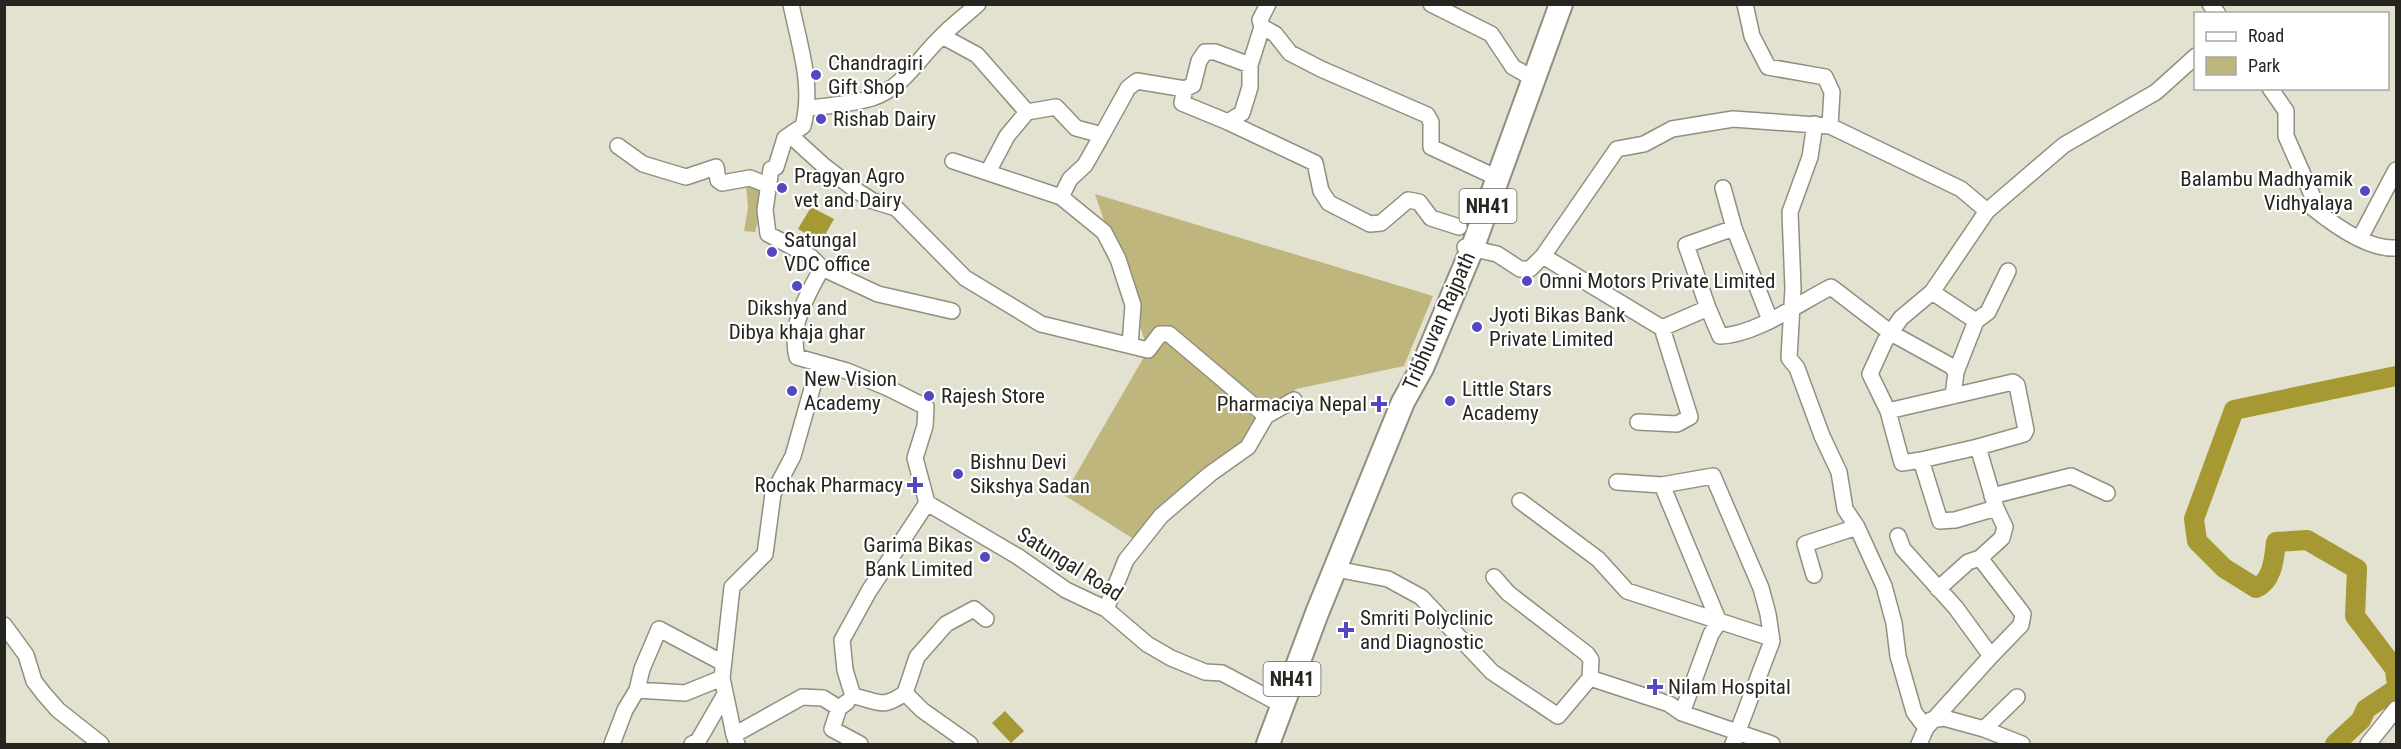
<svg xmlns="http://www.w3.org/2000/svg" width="2401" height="749" font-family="'Roboto Condensed',sans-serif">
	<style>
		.green { fill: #beb67c }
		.water { fill: #a69832 }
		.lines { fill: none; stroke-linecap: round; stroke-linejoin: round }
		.river { stroke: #a69832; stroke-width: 20 }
		.minor-casing { stroke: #918f7f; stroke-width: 18 }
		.highway-casing { stroke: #918f7f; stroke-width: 26 }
		.minor { stroke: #fff; stroke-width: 15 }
		.highway { stroke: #fff; stroke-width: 22 }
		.poi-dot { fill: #5248bf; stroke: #fff; stroke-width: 2 }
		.labels { text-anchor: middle; stroke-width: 4.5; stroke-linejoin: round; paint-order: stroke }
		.shield { fill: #fff; stroke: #676662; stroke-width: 1.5 }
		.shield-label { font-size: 20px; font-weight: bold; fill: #26251f }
		.poi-label { font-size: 21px; fill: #26251f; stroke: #fff; text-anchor: start }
		.street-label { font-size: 21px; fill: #26251f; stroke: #fff }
	</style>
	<rect width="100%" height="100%" fill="#e3e1d0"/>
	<!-- green -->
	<path class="green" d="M 746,184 L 767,189 L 755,232 L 744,231 L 748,208 Z
		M 1095,194 L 1433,296 L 1404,366 L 1296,389 L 1140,543 L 1064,495 L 1148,350 Z"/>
	<!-- water -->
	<path class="water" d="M 811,207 L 834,219 L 821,242 L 798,229 Z
		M 1005,711 L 1024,731 L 1011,743 L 992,723 Z"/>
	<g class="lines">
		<!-- river -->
		<path class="river" d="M 2396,376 L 2234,410 L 2194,519 L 2197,541 L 2224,568 L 2256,588 C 2273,581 2274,558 2276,542 L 2307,540 L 2357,569 L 2355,616 L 2395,669 L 2396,679
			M 2335,744 L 2361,720 L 2366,709 L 2396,689"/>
		<defs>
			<path id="minor" d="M 791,4 C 799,45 814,85 803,126 L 785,138 L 776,167 L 771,169 L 765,210 L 768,234 L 811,257 L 822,268 C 807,296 789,324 797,357 L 847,371 L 888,388 L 926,407 L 925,426 L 915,458 L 927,503 L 1017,556 L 1066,590 L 1106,609 L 1147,644 L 1171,658 L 1205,672 L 1222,673 L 1282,705
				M 1268,4 L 1260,20 L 1262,27 L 1275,34 L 1290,53 L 1321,69 L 1427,115 L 1431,122 L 1431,147 L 1489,174
				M 1431,4 L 1491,34 L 1513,67 L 1534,79
				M 1745,4 L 1752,36 L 1768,67 L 1825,77 L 1832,92 L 1830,126
				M 2210,4 L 2218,14
				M 942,36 L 977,55 L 1027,112 L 1056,107 L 1076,128 L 1102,135 L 1085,165 L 1070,179 L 1061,197
				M 1250,65 L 1250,87 L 1242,113 L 1228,122 L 1315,163 L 1321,191 L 1329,203 L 1370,224 L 1381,223 L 1408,200 L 1419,202 L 1431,218 L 1459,227
				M 2270,88 L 2286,111 L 2286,136 L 2312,195 L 2313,208 C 2334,225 2369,250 2396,248
				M 1185,89 L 1182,103 L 1228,122
				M 808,108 C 829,106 852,104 872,98 C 903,88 918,59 940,38 C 951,26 965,16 978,4
				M 1815,124 L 1810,157 L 1790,212 L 1793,288 L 1789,358 L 1797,368 L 1822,436 L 1839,472 L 1845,509 L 1857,527 L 1884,586 L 1894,623 L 1898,656 L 1914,712 L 1926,728 L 1919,744
				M 1102,135 L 1128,88 L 1137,81 L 1185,89 L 1193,85 L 1199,61 L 1205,52 L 1215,52 L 1250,65 L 1262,27
				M 791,136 L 824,166 L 857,191 L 873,201 L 896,208 L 965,278 L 1041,324 L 1148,350 L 1160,334 L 1169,334 L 1266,416
				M 618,146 L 643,164 L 686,177 L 716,167 L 718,180 L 722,183 L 750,178 L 770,186
				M 953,161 L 1061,197 L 1104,232 L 1118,259 L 1133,305 L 1130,345
				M 988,172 L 1007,136 L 1027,112
				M 1723,188 L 1734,228 L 1770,320
				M 2360,238 L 2396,170
				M 1465,247 L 1497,254 L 1520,269 L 1530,269 L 1543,256 L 1662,328 L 1708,308 L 1720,336 C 1756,335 1799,303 1831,287 L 1891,333 L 1951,366 L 1956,372 L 1953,396
				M 1543,256 L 1617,149 L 1644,144 L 1672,129 L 1733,119 L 1830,126 L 1961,189 L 1987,211
				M 822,268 L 878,294 L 952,311
				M 1932,292 L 1976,321 L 1988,312 L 2008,271
				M 1708,308 L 1686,245 L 1734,228
				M 1956,372 L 1976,321
				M 1888,411 L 2013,382 L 2017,385 L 2026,430 L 2024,434 L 1978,447 L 1996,508 L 2005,527 L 2002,538 L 1980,558 L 1968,562 L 1938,589
				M 1638,422 L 1677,424 L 1690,417 L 1662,328
				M 1921,460 L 1978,447
				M 1617,482 L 1662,485 L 1713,476 L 1761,588 L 1768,614 L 1772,641 L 1733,744
				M 1662,485 L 1719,622 L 1711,634 L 1682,713
				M 1992,496 L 2071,476 L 2107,493
				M 1520,501 L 1598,559 L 1627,591 L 1771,638
				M 1996,508 L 1955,520 L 1940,521 L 1921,460 L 1902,463 L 1888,411 L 1870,374 L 1885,341 L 1901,318 L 1932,292 L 1987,211 L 2064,145 L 2156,92 L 2196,56
				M 1898,536 L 1903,549 L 1956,608 L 1991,656 L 1926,728
				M 1980,558 L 2023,614 L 2021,625 L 1991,656
				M 1336,569 L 1388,579 L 1421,597 L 1492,672 L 1558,716 L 1590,678 L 1669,704 L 1682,713 L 1772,744
				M 1814,575 L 1805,544 L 1857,527
				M 1494,577 L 1508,593 L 1587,654 L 1591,660 L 1590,678
				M 1106,609 L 1126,560 L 1161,516 L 1210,474 L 1248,447 L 1266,416 L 1294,400
				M 4,625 L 26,655 L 34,681 L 44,694 L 58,710 L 101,744
				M 722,678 L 685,693 L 637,690 L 642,669 L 659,629 L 723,663
				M 905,693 L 917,657 L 946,624 L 974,609 L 986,619
				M 853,696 L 845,670 L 842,640 L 869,591 L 927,503
				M 853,696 C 879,701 881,710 905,693 L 922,710 L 970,744
				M 847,702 L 839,708 L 832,729 L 860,744
				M 1931,720 L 1944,718 L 1984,729 L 2017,697
				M 1984,729 L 2022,744
				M 734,735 L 722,678 L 732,587 L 765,554 L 773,494 L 793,456 L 819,364
				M 612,744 L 625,710 L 637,690
				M 692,744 L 698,741 L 724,696
				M 737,744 L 734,735 L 802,697 L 823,698 L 839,708
				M 2368,744 L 2396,709"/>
			<path id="highway" d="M 1268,744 L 1317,613 L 1403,402 L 1422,368 L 1472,249 L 1561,4"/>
		</defs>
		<!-- minor casing -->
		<use href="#minor" class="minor-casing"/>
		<!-- highway casing -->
		<use href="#highway" class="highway-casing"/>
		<!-- minor -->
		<use href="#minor" class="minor"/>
		<!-- highway -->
		<use href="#highway" class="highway"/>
	</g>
	<!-- markers -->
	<g class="poi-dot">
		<circle cx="816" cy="75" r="6"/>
		<circle cx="821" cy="119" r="6"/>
		<circle cx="782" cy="188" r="6"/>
		<circle cx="2365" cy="191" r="6"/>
		<circle cx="772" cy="252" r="6"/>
		<circle cx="1527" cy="281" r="6"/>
		<circle cx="797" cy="286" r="6"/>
		<circle cx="1477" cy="327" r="6"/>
		<circle cx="792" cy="391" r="6"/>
		<circle cx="929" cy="396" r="6"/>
		<circle cx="1450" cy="401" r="6"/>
		<path d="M1376 395h6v6h6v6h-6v6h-6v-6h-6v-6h6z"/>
		<circle cx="958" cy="474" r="6"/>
		<path d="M912 476h6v6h6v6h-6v6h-6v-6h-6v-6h6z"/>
		<circle cx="985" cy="557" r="6"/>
		<path d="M1343 621h6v6h6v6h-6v6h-6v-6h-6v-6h6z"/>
		<path d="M1652 678h6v6h6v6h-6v6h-6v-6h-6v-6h6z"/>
	</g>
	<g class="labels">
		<!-- shield labels -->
		<g class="shield">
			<rect x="1459.5" y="189" width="57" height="34" rx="4.5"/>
			<rect x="1263.5" y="662" width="57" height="34" rx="4.5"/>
		</g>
		<g class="shield-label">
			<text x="1488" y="213">NH41</text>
			<text x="1292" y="686">NH41</text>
		</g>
		<!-- poi labels -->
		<g class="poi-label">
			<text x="828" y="70">Chandragiri<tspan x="828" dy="24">Gift Shop</tspan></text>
			<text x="833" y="126">Rishab Dairy</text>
			<text x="794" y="183">Pragyan Agro<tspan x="794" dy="24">vet and Dairy</tspan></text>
			<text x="2353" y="186" text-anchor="end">Balambu Madhyamik<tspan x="2353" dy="24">Vidhyalaya</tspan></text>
			<text x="784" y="247">Satungal<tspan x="784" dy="24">VDC office</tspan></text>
			<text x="1539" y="288">Omni Motors Private Limited</text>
			<text x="797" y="315" text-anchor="middle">Dikshya and<tspan x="797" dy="24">Dibya khaja ghar</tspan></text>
			<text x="1489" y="322">Jyoti Bikas Bank<tspan x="1489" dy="24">Private Limited</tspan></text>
			<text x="804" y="386">New Vision<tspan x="804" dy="24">Academy</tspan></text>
			<text x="1462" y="396">Little Stars<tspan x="1462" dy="24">Academy</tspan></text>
			<text x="941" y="403">Rajesh Store</text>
			<text x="1367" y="411" text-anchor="end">Pharmaciya Nepal</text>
			<text x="970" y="469">Bishnu Devi<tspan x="970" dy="24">Sikshya Sadan</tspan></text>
			<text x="903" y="492" text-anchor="end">Rochak Pharmacy</text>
			<text x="973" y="552" text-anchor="end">Garima Bikas<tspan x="973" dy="24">Bank Limited</tspan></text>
			<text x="1360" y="625">Smriti Polyclinic<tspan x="1360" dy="24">and Diagnostic</tspan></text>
			<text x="1668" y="694">Nilam Hospital</text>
		</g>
		<!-- street labels -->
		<g class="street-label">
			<text transform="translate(1439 321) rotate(-66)" y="7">Tribhuvan Rajpath</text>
			<text transform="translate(1070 564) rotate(32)" y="7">Satungal Road</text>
		</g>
	</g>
	<!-- border -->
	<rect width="2401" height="749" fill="none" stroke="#26251f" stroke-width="12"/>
	<!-- legend -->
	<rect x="2194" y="12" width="195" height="78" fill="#ffffff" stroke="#a8a8a5" stroke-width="1.5"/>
	<rect x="2206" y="32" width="30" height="9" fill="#ffffff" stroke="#a8a8a5" stroke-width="1.5"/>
	<text x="2248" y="42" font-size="18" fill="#26251f">Road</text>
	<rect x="2206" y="57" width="30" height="18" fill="#beb67c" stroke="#a8a8a5" stroke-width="1.5"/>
	<text x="2248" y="72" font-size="18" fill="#26251f">Park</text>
</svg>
